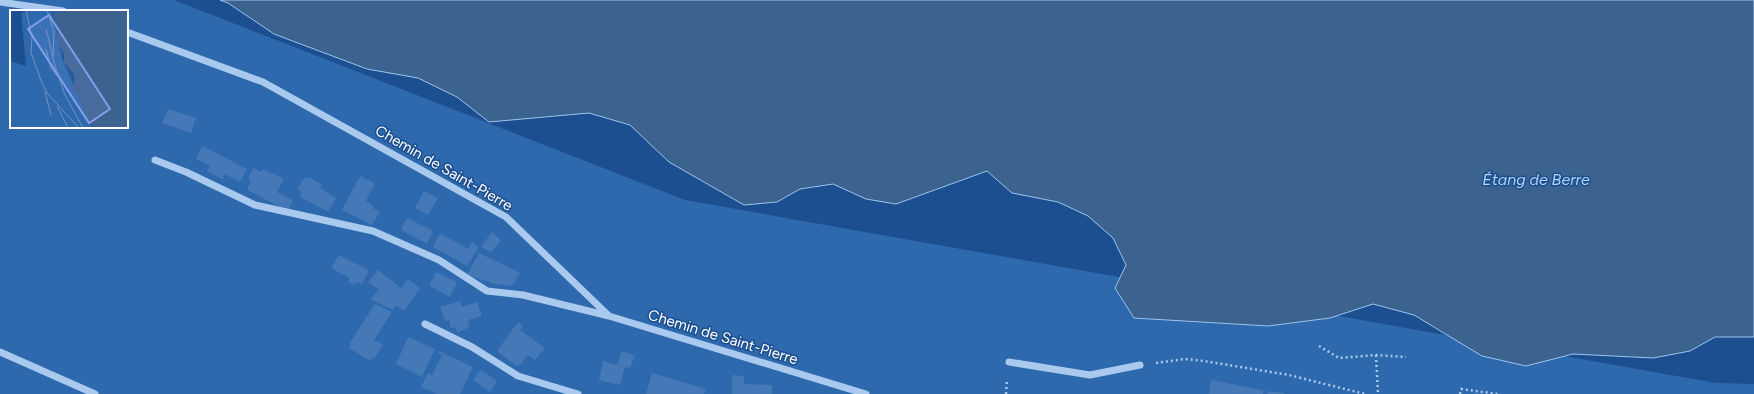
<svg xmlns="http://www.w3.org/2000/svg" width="1754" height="394" font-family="Figtree,sans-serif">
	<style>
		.green { fill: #2e69ad; fill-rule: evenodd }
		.water { fill: #3c6290; stroke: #9cc4f0 }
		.building { fill: #4478b7 }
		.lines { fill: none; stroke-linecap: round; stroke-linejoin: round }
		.path { stroke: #a9c9ee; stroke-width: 2.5; stroke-dasharray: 2 3; stroke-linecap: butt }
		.minor { stroke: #a9c9ee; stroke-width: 7 }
		.labels { text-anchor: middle; stroke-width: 3; stroke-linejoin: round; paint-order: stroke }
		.street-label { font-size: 15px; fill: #fff; stroke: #1b4f8f }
		.water-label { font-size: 16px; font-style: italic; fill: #b5d3f5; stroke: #1b4f8f }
		.inset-road { fill: none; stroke: #7695bc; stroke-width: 1 }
		.view { fill: #839eea; fill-opacity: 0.15; stroke: #839eea; stroke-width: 2 }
		.inset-edge { fill: none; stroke: #fff; stroke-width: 2 }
	</style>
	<rect width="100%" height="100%" fill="#1b4f8f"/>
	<!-- green -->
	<path class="green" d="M 0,0 L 174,0 L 685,200 L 1716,383 L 1754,384 L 1754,394 L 0,394 ZM 11,11 L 127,11 L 127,127 L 11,127 Z"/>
	<!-- water -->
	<path class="water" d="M 220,0 L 1754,0 L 1754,337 L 1715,337 L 1690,351 L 1653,358 L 1573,354 L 1526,366 L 1482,356 L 1414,315 L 1373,304 L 1330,318 L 1268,326 L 1134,318 L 1115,288 L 1126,265 L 1113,238 L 1088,216 L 1058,202 L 1012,193 L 987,171 L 896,204 L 866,199 L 833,184 L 800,189 L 777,202 L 744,205 L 669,162 L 630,125 L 589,113 L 489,122 L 457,97 L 418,78 L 367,69 L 274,34 L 228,3 Z"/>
	<!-- building -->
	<path class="building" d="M 168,109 L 196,118 L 191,133 L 162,123 Z
		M 202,146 L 247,169 L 240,182 L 225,174 L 223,180 L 207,171 L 210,166 L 196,159 Z
		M 253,168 L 261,172 L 263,169 L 284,179 L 277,192 L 293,200 L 288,211 L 247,190 L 251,180 L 248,179 Z
		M 360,176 L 375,183 L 366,201 L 374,206 L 373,208 L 380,212 L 372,225 L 342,210 Z
		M 305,177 L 308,179 L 310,177 L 322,185 L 320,188 L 336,198 L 328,212 L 299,196 L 302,192 L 297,189 Z
		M 424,191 L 438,198 L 428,215 L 415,208 Z
		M 407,218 L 433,231 L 427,244 L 401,230 Z
		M 492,232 L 501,241 L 491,252 L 481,247 Z
		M 440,233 L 468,249 L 472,242 L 479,247 L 467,266 L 433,247 Z
		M 479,253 L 520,273 L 512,286 L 496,284 L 467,275 Z
		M 339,255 L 369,270 L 362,284 L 357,282 L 355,285 L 348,282 L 350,278 L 331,268 Z
		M 378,270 L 401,288 L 408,279 L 420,288 L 404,311 L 396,305 L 393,310 L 370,299 L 379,290 L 368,282 Z
		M 436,272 L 457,282 L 450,297 L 429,286 Z
		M 460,301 L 462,307 L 477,302 L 482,316 L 468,320 L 470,327 L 457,333 L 455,327 L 451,328 L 449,320 L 445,321 L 440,307 Z
		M 375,304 L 392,312 L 374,340 L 383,345 L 373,360 L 372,358 L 370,361 L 349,348 L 351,345 L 349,344 Z
		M 518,322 L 523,325 L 520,330 L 545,348 L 535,360 L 528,355 L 518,367 L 497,351 Z
		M 408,337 L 435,349 L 422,377 L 396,364 Z
		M 439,351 L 473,367 L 460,394 L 437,394 L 421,387 L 428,373 L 432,375 L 442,355 L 438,354 Z
		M 622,351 L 635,356 L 630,368 L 625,367 L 620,385 L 599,380 L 603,361 L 617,365 Z
		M 481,370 L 497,381 L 490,392 L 473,380 Z
		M 652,373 L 706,389 L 704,394 L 646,394 Z
		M 732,375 L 744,376 L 744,384 L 772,385 L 772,394 L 732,394 Z
		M 1211,380 L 1263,390 L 1263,394 L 1209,394 Z
		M 1268,391 L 1284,393 L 1284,394 L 1267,394 Z"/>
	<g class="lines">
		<!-- path -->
		<path class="path" d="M 1319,346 L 1339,358 L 1376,355 L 1406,357
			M 1376,355 L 1378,394
			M 1156,363 L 1185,359 L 1204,361 L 1289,375 L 1365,394
			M 1006,394 L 1007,379
			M 1460,394 L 1461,389 L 1498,394"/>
		<!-- minor -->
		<path class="minor" d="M 0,2 L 63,11
			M 127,32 L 263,82 L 506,217 L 609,316 L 866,394
			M 155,160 L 186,172 L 255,205 L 373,231 L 439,260 L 487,291 L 523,295 L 609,316
			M 425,324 L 472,347 L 518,376 L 578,394
			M 0,352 L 95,394
			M 1009,362 L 1090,375 L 1140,365"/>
	</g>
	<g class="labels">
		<!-- street labels -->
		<g class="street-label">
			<text transform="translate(444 168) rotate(30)" y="5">Chemin de Saint-Pierre</text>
			<text transform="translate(723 337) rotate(17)" y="5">Chemin de Saint-Pierre</text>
		</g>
		<!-- water labels -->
		<g class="water-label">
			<text x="1536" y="185">Étang de Berre</text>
		</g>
	</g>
	<!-- overview -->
	<g transform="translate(10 10)">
		<rect width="118" height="118" fill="#1b4f8f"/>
		<path d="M 20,0 L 42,0 L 52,49 L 83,118 L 0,118 L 0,51 L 16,56 L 11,3 Z" fill="#2e69ad"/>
		<path d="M 43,0 L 118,0 L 118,118 L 84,118 L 73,100 L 71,90 L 61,77 L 65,73 L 64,64 L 54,52 L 54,43 L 49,35 Z" fill="#3c6290"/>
		<path class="inset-road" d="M 16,0 L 22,27 L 21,43 L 32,73 L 37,83 L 69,118M 37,0 L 44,22 L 43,49 L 48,65 L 55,85 L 73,118M 36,19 L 43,47M 0,30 L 0,44M 36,39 L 41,58 L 47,66M 35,82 L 41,105M 47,96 L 58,118"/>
		<path class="view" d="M 39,5 L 100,99 L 79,113 L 18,19 Z"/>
		<rect width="118" height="118" class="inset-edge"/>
	</g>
</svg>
